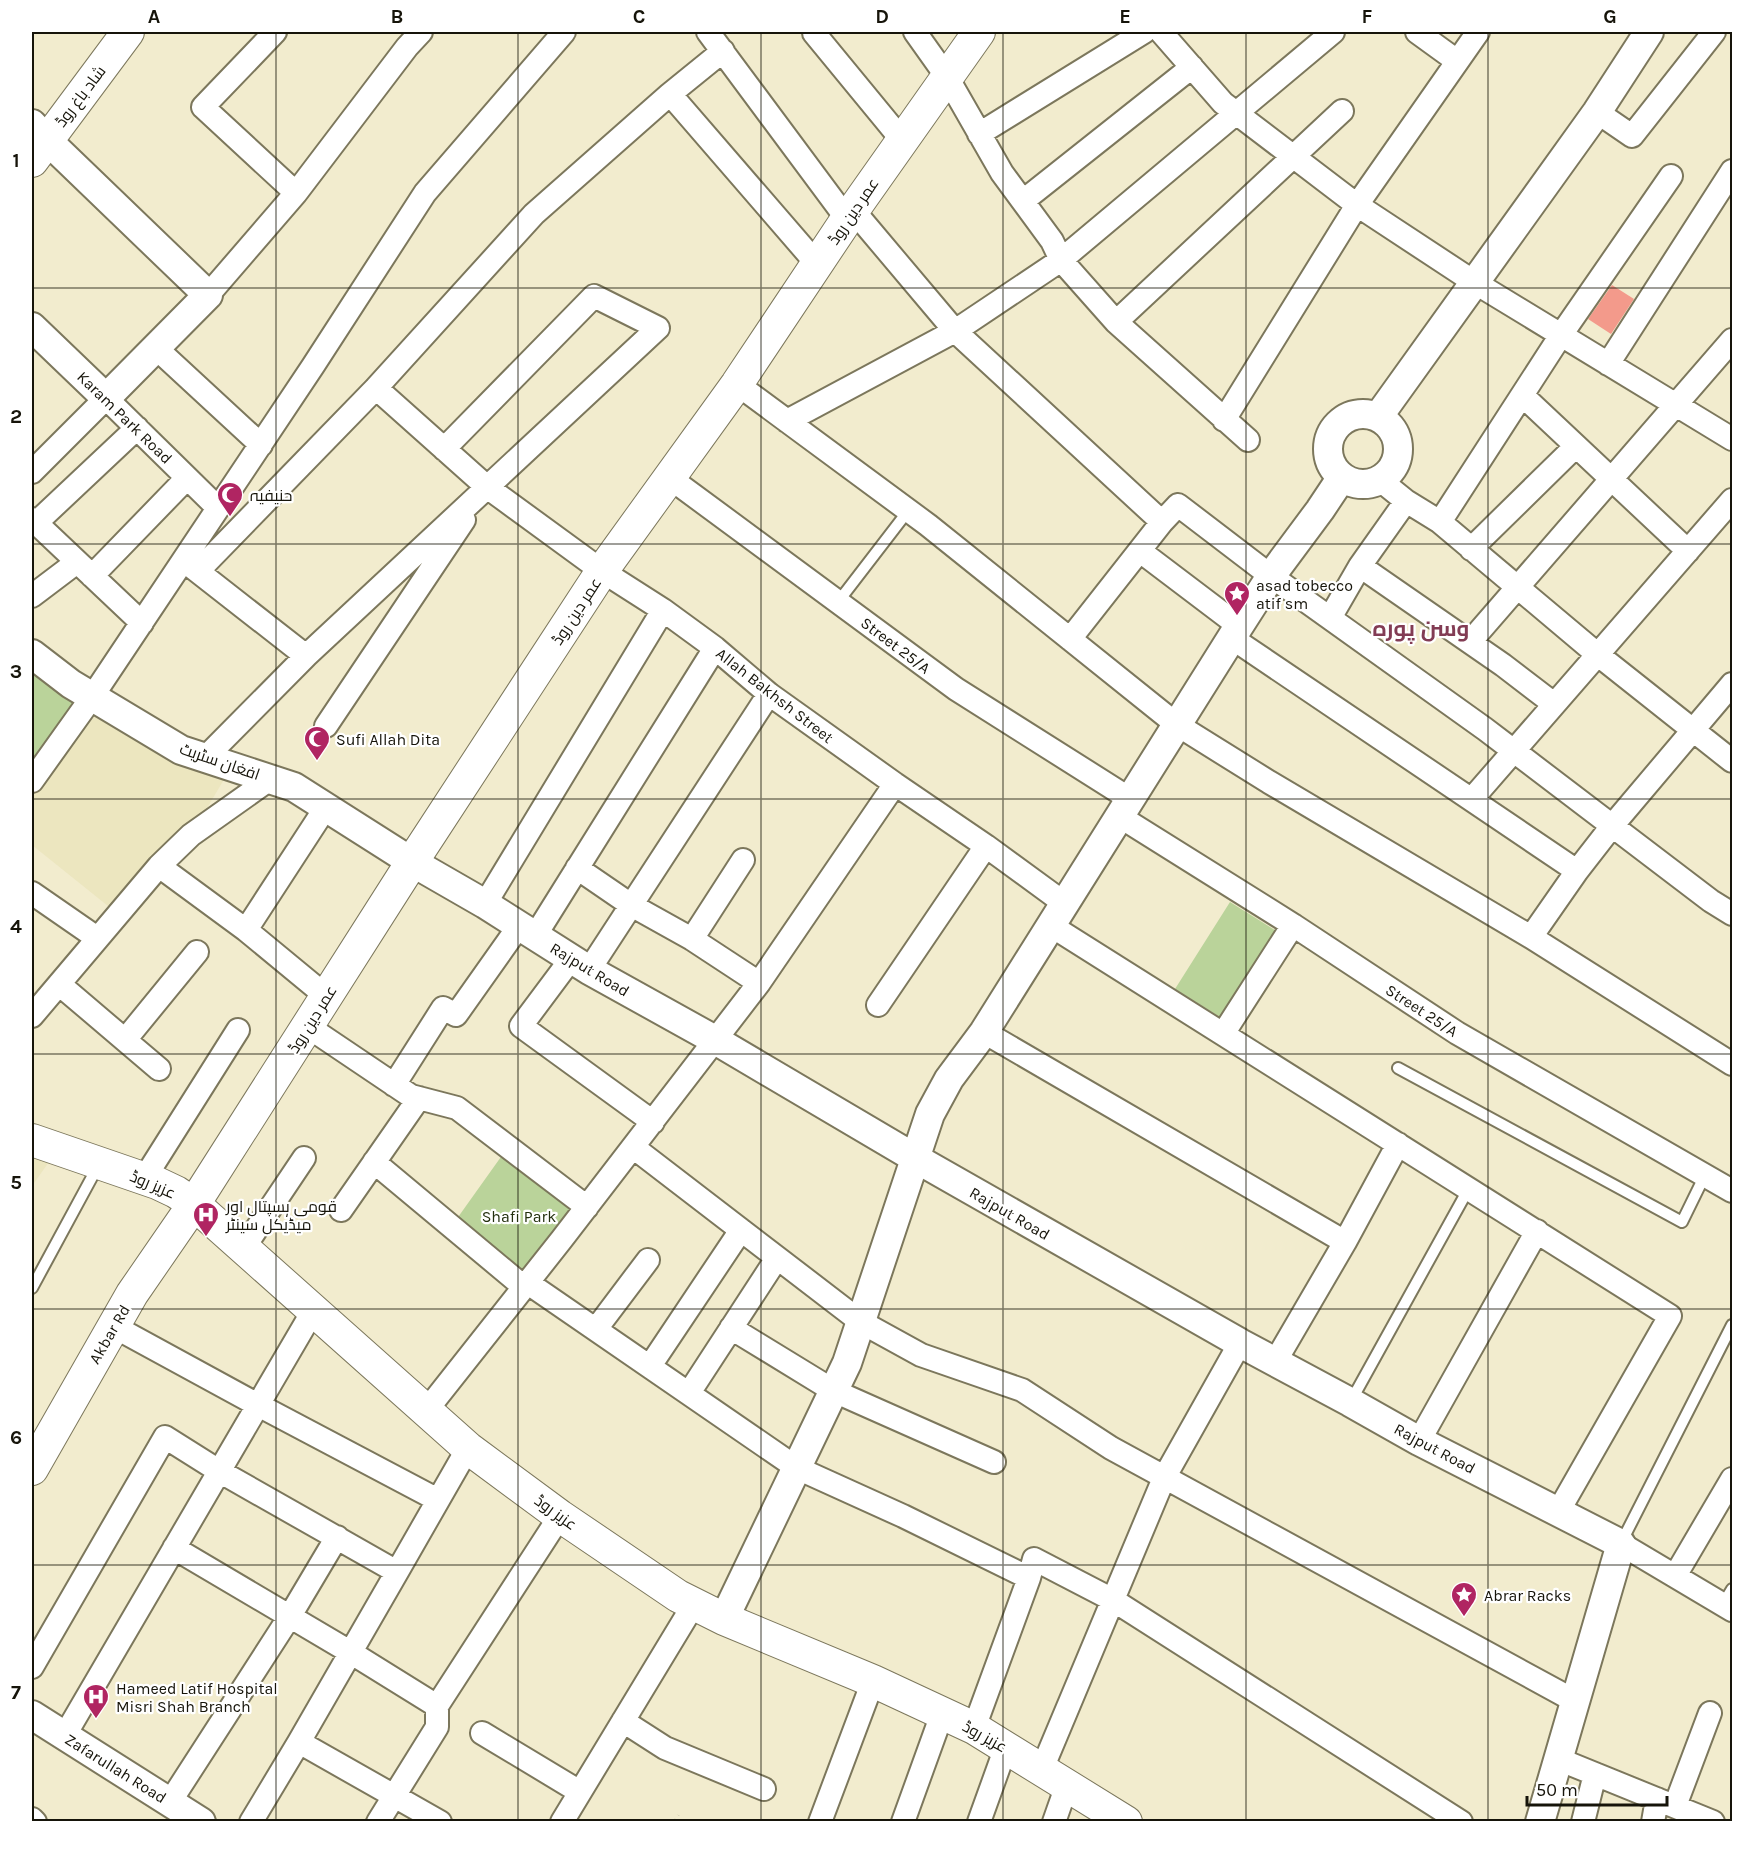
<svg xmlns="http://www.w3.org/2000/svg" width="1764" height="1853" font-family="Karla,Cairo,sans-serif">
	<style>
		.built { fill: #ece6bf }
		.green { fill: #bad39a }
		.building { fill: #f39a8b }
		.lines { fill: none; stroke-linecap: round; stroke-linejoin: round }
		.service-casing { stroke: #7c775c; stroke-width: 14 }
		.minor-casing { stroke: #7c775c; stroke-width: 26 }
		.tertiary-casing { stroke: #7c775c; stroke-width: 32 }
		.secondary-casing { stroke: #7c775c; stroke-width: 34 }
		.path { stroke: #87836f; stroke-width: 3; stroke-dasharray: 3 4.5; stroke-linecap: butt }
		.service { stroke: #fff; stroke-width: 10 }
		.minor { stroke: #fff; stroke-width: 22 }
		.tertiary { stroke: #fff; stroke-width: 28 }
		.secondary { stroke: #fff; stroke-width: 32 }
		.grid { fill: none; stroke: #16140a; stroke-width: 1.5; stroke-opacity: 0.55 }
		.labels { text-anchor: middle; stroke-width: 4.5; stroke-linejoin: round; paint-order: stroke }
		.street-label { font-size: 16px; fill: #16140a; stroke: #fff }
		.poi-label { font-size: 16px; fill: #16140a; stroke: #fff; text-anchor: start }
		.park-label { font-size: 16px; fill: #232f0e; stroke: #fff }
		.district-label { font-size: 22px; font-weight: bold; fill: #823c54; stroke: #fff }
		.neatline { fill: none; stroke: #16140a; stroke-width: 2 }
		.grid-label { font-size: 20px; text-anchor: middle; font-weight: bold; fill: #16140a }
	</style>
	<rect width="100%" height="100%" fill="#f2ecce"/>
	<!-- built -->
	<path class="built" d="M 92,697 L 232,766 L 191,835 L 118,914 L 32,845 L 32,781 Z
		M 32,1140 L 58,1149 L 32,1186 Z"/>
	<!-- green -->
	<path class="green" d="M 32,654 L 92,697 L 32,781 Z
		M 1230,902 L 1278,932 L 1223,1019 L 1175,989 Z
		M 508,1147 L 587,1207 L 524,1287 L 451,1227 Z"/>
	<!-- building -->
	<path class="building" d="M 1612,285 L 1634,299 L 1611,334 L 1588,319 Z"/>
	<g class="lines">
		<defs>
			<path id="service" d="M 838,602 L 908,511
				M 1398,1068 L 1682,1222 L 1705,1175
				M 32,1288 L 98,1166
				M 1351,1401 L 1469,1188
				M 1621,1543 L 1732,1325
				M 1723,1604 L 1732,1589"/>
			<path id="minor" d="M 275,32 L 203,107 L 296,193
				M 708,32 L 847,219
				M 915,32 L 947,77 L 1002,173 L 1052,241 L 1061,260 L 1116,322 L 1248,440
				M 1161,32 L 1223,103 L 1357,205 L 1474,282 L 1732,439
				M 1417,32 L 1457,61
				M 814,33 L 902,140
				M 670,94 L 817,264
				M 1597,112 L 1632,136 L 1714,32
				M 979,134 L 1144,32
				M 1023,201 L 1192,67
				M 853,210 L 955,331 L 1162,522 L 1178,505 L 1271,576 L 1485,729 L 1711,901 L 1732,914
				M 208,295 L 296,193 L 407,47 L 421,32
				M 1116,322 L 1342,111
				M 156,348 L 261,445
				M 1608,364 L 1732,171
				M 737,384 L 928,525 L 1176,724 L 1269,782 L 1531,937 L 1732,1064
				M 376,388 L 487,487 L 602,571 L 663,610 L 715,648 L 769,694 L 895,784 L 986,846 L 1064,903
				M 1523,396 L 1688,551
				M 1224,420 L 1357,205 L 1478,32
				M 787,421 L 955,331 L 1061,260 L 1333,32
				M 32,472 L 106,398 L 218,508
				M 670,478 L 956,689 L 1130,799
				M 1380,480 L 1406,501 L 1440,522 L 1597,654 L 1732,761
				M 32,519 L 142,623
				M 1440,522 L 1561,335 L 1671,176
				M 36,523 L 137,428
				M 1471,549 L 1576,446
				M 1140,551 L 1239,626
				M 187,563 L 306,656
				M 1360,566 L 1503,665 L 1554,704
				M 198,571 L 376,388 L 534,214 L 670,94 L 723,51
				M 92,576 L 187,478
				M 32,596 L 77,562
				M 1330,618 L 1360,566 L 1406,501
				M 1232,638 L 1577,871
				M 1070,639 L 1162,522
				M 1470,642 L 1732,340
				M 326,726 L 464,520
				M 205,758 L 306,656 L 658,328 L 594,296 L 444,449
				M 32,781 L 92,697 L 313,366 L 425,193 L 564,32
				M 1472,799 L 1732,500
				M 1119,816 L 1293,925 L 1457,1033 L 1732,1191
				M 159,866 L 246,930 L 326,996
				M 577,868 L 631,905 L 692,939 L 759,983
				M 32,893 L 97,938
				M 485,904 L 663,610
				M 1050,925 L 1670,1316 L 1558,1512
				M 246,930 L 326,807
				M 535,936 L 715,648
				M 1531,937 L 1577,871 L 1612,826 L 1732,684
				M 692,939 L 743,860
				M 571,959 L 521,1026 L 653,1122
				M 589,970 L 769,694
				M 59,984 L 159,1069
				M 878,1005 L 986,846
				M 32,1016 L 159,866 L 191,835 L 270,779
				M 307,1026 L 411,1096 L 457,1108 L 587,1207
				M 984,1032 L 1345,1242
				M 1223,1034 L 1293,925
				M 125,1040 L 197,952
				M 394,1085 L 443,1008 L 456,1015 L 519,926
				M 633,1147 L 861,1322 L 921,1355 L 1022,1390 L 1111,1448 L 1575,1701
				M 374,1162 L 524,1287
				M 144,1179 L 238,1030
				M 341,1210 L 419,1098
				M 243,1249 L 304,1158
				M 528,1283 L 797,1468 L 903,1516 L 1029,1578 L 1034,1559 L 1113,1600 L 1461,1822
				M 113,1326 L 258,1405 L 438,1500
				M 731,1328 L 834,1391 L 994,1462
				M 596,1329 L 648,1260
				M 1275,1362 L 1345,1242 L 1398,1144
				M 650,1366 L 741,1230
				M 689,1393 L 777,1258
				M 426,1411 L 562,1239 L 759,983 L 895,784
				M 1419,1441 L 1537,1231
				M 1621,1544 L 1732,1610
				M 174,1548 L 350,1652 L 437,1706 L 437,1727 L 378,1822
				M 397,1572 L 468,1448
				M 1675,1576 L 1732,1479
				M 32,1667 L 165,1437 L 219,1471 L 397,1572 L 299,1742 L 251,1822
				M 437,1706 L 560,1516
				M 623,1721 L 665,1748 L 764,1789
				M 974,1728 L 1029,1578
				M 482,1733 L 580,1792
				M 65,1735 L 313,1311
				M 299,1742 L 440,1822
				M 1558,1759 L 1713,1822
				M 1042,1769 L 1164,1478 L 1240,1343
				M 170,1802 L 290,1616 L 337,1537
				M 1675,1806 L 1710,1713
				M 32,1819 L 35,1822
				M 562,1822 L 694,1604
				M 820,1822 L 873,1681
				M 903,1822 L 942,1714
				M 979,1822 L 1006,1747
				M 1054,1822 L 1067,1785
				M 1583,1822 L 1595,1774
				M 1653,1822 L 1657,1799"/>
			<path id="tertiary" d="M 32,124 L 47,140 L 208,295 L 106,398 L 32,327
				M1328 449a35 35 0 1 1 70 0a35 35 0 1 1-70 0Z
				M 1378,417 L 1597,112 L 1649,32
				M 32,654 L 71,684 L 181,750 L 294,787 L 412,862 L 485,904 L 589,970 L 715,1040 L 915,1158 L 1240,1343 L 1350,1402 L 1419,1441 L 1621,1544 L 1540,1822
				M 724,1619 L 847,1363 L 930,1114 L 949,1079 L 984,1032 L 1239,626 L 1271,576 L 1320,510 L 1342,477
				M 32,1715 L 201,1822"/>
			<path id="secondary" d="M 32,161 L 128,32
				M 32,1140 L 157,1183 L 176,1192 L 194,1204 L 468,1448 L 560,1516 L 678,1596 L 724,1619 L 873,1681 L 974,1728 L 1126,1822
				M 32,1469 L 132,1294 L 194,1204 L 412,862 L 602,571 L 737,384 L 847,219 L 979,32"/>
		</defs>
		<!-- service casing -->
		<use href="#service" class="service-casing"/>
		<!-- minor casing -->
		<use href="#minor" class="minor-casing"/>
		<!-- tertiary casing -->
		<use href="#tertiary" class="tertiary-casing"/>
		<!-- secondary casing -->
		<use href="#secondary" class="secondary-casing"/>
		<!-- path -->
		<path class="path" d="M 675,1822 L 678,1815"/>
		<!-- service -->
		<use href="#service" class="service"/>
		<!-- minor -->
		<use href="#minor" class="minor"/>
		<!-- tertiary -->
		<use href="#tertiary" class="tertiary"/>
		<!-- secondary -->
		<use href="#secondary" class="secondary"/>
	</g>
	<!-- grid -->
	<path class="grid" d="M 276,32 L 276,1822M 518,32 L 518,1822M 761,32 L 761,1822M 1003,32 L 1003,1822M 1246,32 L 1246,1822M 1488,32 L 1488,1822M 32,288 L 1732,288M 32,544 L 1732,544M 32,799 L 1732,799M 32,1054 L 1732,1054M 32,1309 L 1732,1309M 32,1565 L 1732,1565"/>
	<!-- icons -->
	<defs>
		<symbol id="mosque-pin" viewBox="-11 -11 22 30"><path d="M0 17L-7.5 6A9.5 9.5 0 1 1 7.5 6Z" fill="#b02562" stroke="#fff"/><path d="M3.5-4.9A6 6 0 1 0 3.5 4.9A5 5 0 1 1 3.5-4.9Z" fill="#fff"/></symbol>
		<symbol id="sight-pin" viewBox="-11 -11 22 30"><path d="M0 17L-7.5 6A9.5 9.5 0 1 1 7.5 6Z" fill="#b02562" stroke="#fff"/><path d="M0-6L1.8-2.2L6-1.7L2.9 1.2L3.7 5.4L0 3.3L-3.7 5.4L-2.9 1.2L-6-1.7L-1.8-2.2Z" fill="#fff"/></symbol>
		<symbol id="hospital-pin" viewBox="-11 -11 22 30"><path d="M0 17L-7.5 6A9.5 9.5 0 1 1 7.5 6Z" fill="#b02562" stroke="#fff"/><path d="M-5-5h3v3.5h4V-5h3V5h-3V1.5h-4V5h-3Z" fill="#fff"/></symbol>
	</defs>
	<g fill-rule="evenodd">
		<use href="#mosque-pin" x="215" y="480" width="30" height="40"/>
		<use href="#sight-pin" x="1222" y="579" width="30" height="40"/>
		<use href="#mosque-pin" x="302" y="724" width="30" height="40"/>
		<use href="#hospital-pin" x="191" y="1200" width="30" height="40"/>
		<use href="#sight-pin" x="1449" y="1580" width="30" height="40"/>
		<use href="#hospital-pin" x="81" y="1682" width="30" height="40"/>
	</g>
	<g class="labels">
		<!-- street labels -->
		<g class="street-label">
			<text transform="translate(80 96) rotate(-53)" y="6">شاد باغ روڈ</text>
			<text transform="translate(853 211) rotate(-56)" y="6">عمر دین روڈ</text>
			<text transform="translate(125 417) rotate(44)" y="6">Karam Park Road</text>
			<text transform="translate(576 611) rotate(-57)" y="6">عمر دین روڈ</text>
			<text transform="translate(896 645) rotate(37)" y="6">Street 25/A</text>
			<text transform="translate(775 695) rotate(38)" y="6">Allah Bakhsh Street</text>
			<text transform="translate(220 761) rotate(19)" y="6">افغان سٹریٹ</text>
			<text transform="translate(590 969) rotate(31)" y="6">Rajput Road</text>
			<text transform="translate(1422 1010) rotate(33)" y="6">Street 25/A</text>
			<text transform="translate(312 1019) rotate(-58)" y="6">عمر دین روڈ</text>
			<text transform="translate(153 1184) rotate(23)" y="6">عزیز روڈ</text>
			<text transform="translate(1010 1213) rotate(30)" y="6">Rajput Road</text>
			<text transform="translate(109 1334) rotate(-60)" y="6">Akbar Rd</text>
			<text transform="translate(1435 1448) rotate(28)" y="6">Rajput Road</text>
			<text transform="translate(556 1512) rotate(36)" y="6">عزیز روڈ</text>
			<text transform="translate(985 1736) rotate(29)" y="6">عزیز روڈ</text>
			<text transform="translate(116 1768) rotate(32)" y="6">Zafarullah Road</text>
		</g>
		<!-- poi labels -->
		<g class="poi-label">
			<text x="250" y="501">حنیفیہ</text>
			<text x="1256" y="591">asad tobecco<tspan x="1256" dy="18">atif sm</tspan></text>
			<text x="336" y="745">Sufi Allah Dita</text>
			<text x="226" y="1212">قومی ہسپتال اور<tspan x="226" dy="18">میڈیکل سینٹر</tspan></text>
			<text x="1484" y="1601">Abrar Racks</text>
			<text x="116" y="1694">Hameed Latif Hospital<tspan x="116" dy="18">Misri Shah Branch</tspan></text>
		</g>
		<!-- park labels -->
		<g class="park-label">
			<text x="519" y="1222">Shafi Park</text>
		</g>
		<!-- district labels -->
		<g class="district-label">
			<text x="1421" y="636">وسن پورہ</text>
		</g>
	</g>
	<!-- border -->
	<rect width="1764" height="1853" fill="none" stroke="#ffffff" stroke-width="66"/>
	<!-- scale -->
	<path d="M1527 1796v9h140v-9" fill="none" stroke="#16140a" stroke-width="3"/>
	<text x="1536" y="1796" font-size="18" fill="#16140a" stroke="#ffffff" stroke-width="4.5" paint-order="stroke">50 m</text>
	<rect x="33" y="33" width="1698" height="1787" class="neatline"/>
	<g class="grid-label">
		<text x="154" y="23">A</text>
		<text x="397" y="23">B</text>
		<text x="639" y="23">C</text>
		<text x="882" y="23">D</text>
		<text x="1125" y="23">E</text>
		<text x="1367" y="23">F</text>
		<text x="1610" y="23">G</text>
		<text x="16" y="167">1</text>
		<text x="16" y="423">2</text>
		<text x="16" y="678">3</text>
		<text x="16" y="933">4</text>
		<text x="16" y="1189">5</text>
		<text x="16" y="1444">6</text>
		<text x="16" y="1699">7</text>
	</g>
</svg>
